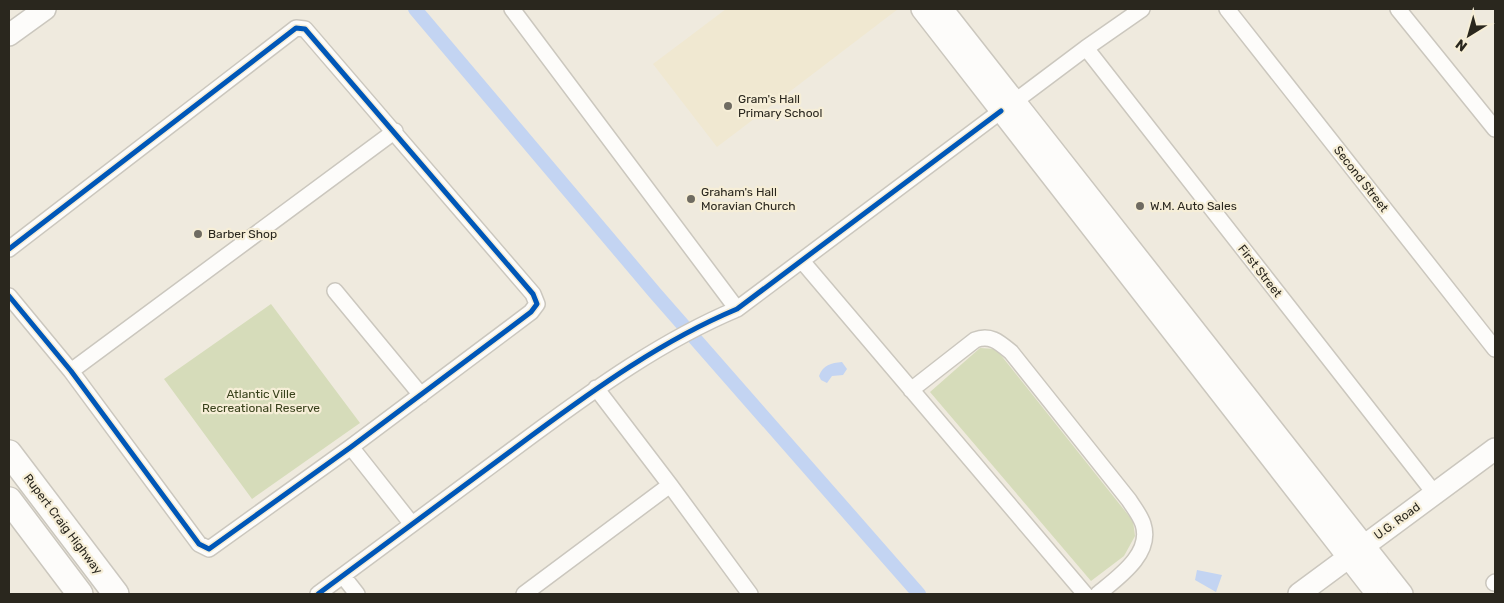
<svg xmlns="http://www.w3.org/2000/svg" width="1504" height="603" font-family="Rubik,sans-serif">
	<style>
		.built { fill: #f0e8d1 }
		.green { fill: #d6dcba }
		.water { fill: #c3d4f2 }
		.lines { fill: none; stroke-linecap: round; stroke-linejoin: round }
		.canal { stroke: #c3d4f2; stroke-width: 14 }
		.street-casing { stroke: #cbc7be; stroke-width: 18 }
		.secondary-casing { stroke: #cbc7be; stroke-width: 24 }
		.primary-casing { stroke: #cbc7be; stroke-width: 28 }
		.street { stroke: #fdfcfa; stroke-width: 15 }
		.secondary { stroke: #fdfcfa; stroke-width: 21 }
		.primary { stroke: #fdfcfa; stroke-width: 25 }
		.cycleway-casing { stroke: #f6eed7; stroke-width: 8 }
		.cycleway { stroke: #0057b8; stroke-width: 5 }
		.poi-dot { fill: #6f6b61; stroke: #f6eed7; stroke-width: 2 }
		.labels { text-anchor: middle; stroke-width: 4.5; stroke-linejoin: round; paint-order: stroke }
		.poi-label { font-size: 12px; fill: #2a271e; stroke: #f6eed7; text-anchor: start }
		.street-label { font-size: 12px; fill: #2a271e; stroke: #f6eed7 }
		.park-label { font-size: 12px; fill: #38411b; stroke: #f6eed7 }
	</style>
	<rect width="100%" height="100%" fill="#efeade"/>
	<!-- built -->
	<path class="built" d="M 726,9 L 898,9 L 717,147 L 653,64 Z"/>
	<!-- green -->
	<path class="green" d="M 271,304 L 360,423 L 252,499 L 164,379 Z
		M 980,348 L 996,349 L 1133,521 L 1135,536 L 1124,556 L 1091,581 L 930,392 Z"/>
	<!-- water -->
	<path class="water" d="M 842,362 L 847,369 L 843,375 L 832,376 L 827,383 L 821,380 L 819,376 C 823,365 831,363 842,362 Z
		M 1197,570 L 1222,575 L 1216,592 L 1195,580 Z"/>
	<g class="lines">
		<!-- canal -->
		<path class="canal" d="M 415,9 L 655,293 L 919,594"/>
		<defs>
			<path id="street" d="M 512,9 L 737,309
				M 1227,9 L 1495,349
				M 1398,9 L 1495,129
				M 1086,48 L 1435,494
				M 1014,102 L 1086,48 L 1142,9
				M 9,249 L 296,28 L 305,29 L 533,294 L 537,304 L 531,312 L 351,447 L 209,549 L 199,544 L 71,371 L 9,296
				M 802,261 L 1085,594
				M 335,291 L 421,395
				M 71,371 L 395,131
				M 596,388 L 670,485 L 750,594
				M 911,390 L 975,340 C 990,334 999,342 1011,352 L 1129,500 C 1134,508 1140,515 1143,524 C 1153,554 1117,578 1098,594
				M 351,447 L 411,523
				M 343,576 L 357,594
				M 1494,583 L 1495,582
				M 318,594 C 389,541 460,488 531,436 C 596,388 663,340 737,309 L 1001,111
				M 524,594 L 670,485"/>
			<path id="secondary" d="M 922,9 L 1377,594
				M 942,9 L 1402,594
				M 9,35 L 45,9
				M 1299,594 L 1495,449"/>
			<path id="primary" d="M 9,453 L 116,594
				M 9,500 L 80,594"/>
		</defs>
		<!-- street casing -->
		<use href="#street" class="street-casing"/>
		<!-- secondary casing -->
		<use href="#secondary" class="secondary-casing"/>
		<!-- primary casing -->
		<use href="#primary" class="primary-casing"/>
		<!-- street -->
		<use href="#street" class="street"/>
		<!-- secondary -->
		<use href="#secondary" class="secondary"/>
		<!-- primary -->
		<use href="#primary" class="primary"/>
		<defs>
			<path id="cycleway" d="M 9,249 L 296,28 L 305,29 L 533,294 L 537,304 L 531,312 L 351,447 L 209,549 L 199,544 L 71,371 L 9,296
				M 318,594 C 389,541 460,488 531,436 C 596,388 663,340 737,309 L 1001,111"/>
		</defs>
		<!-- cycleway casing -->
		<use href="#cycleway" class="cycleway-casing"/>
		<!-- cycleway -->
		<use href="#cycleway" class="cycleway"/>
	</g>
	<!-- markers -->
	<g class="poi-dot">
		<circle cx="728" cy="106" r="5"/>
		<circle cx="691" cy="199" r="5"/>
		<circle cx="1140" cy="206" r="5"/>
		<circle cx="198" cy="234" r="5"/>
	</g>
	<g class="labels">
		<!-- poi labels -->
		<g class="poi-label">
			<text x="738" y="103">Gram's Hall<tspan x="738" dy="14">Primary School</tspan></text>
			<text x="701" y="196">Graham's Hall<tspan x="701" dy="14">Moravian Church</tspan></text>
			<text x="1150" y="210">W.M. Auto Sales</text>
			<text x="208" y="238">Barber Shop</text>
		</g>
		<!-- street labels -->
		<g class="street-label">
			<text transform="translate(1361 179) rotate(52)" y="4">Second Street</text>
			<text transform="translate(1260 271) rotate(52)" y="4">First Street</text>
			<text transform="translate(1397 521) rotate(-36)" y="4">U.G. Road</text>
			<text transform="translate(63 524) rotate(53)" y="4">Rupert Craig Highway</text>
		</g>
		<!-- park labels -->
		<g class="park-label">
			<text x="261" y="398">Atlantic Ville<tspan x="261" dy="14">Recreational Reserve</tspan></text>
		</g>
	</g>
	<!-- border -->
	<rect width="1504" height="603" fill="none" stroke="#2a271e" stroke-width="20"/>
	<!-- north arrow -->
	<g transform="translate(1469 35) rotate(217)" stroke="#f6eed7" stroke-width="4" paint-order="stroke">
	<path d="M0-4L9 19L0 12L-9 19Z" fill="#2a271e"/>
	<text y="-8" font-size="14" font-weight="bold" text-anchor="middle" fill="#2a271e">N</text>
	</g>
</svg>
